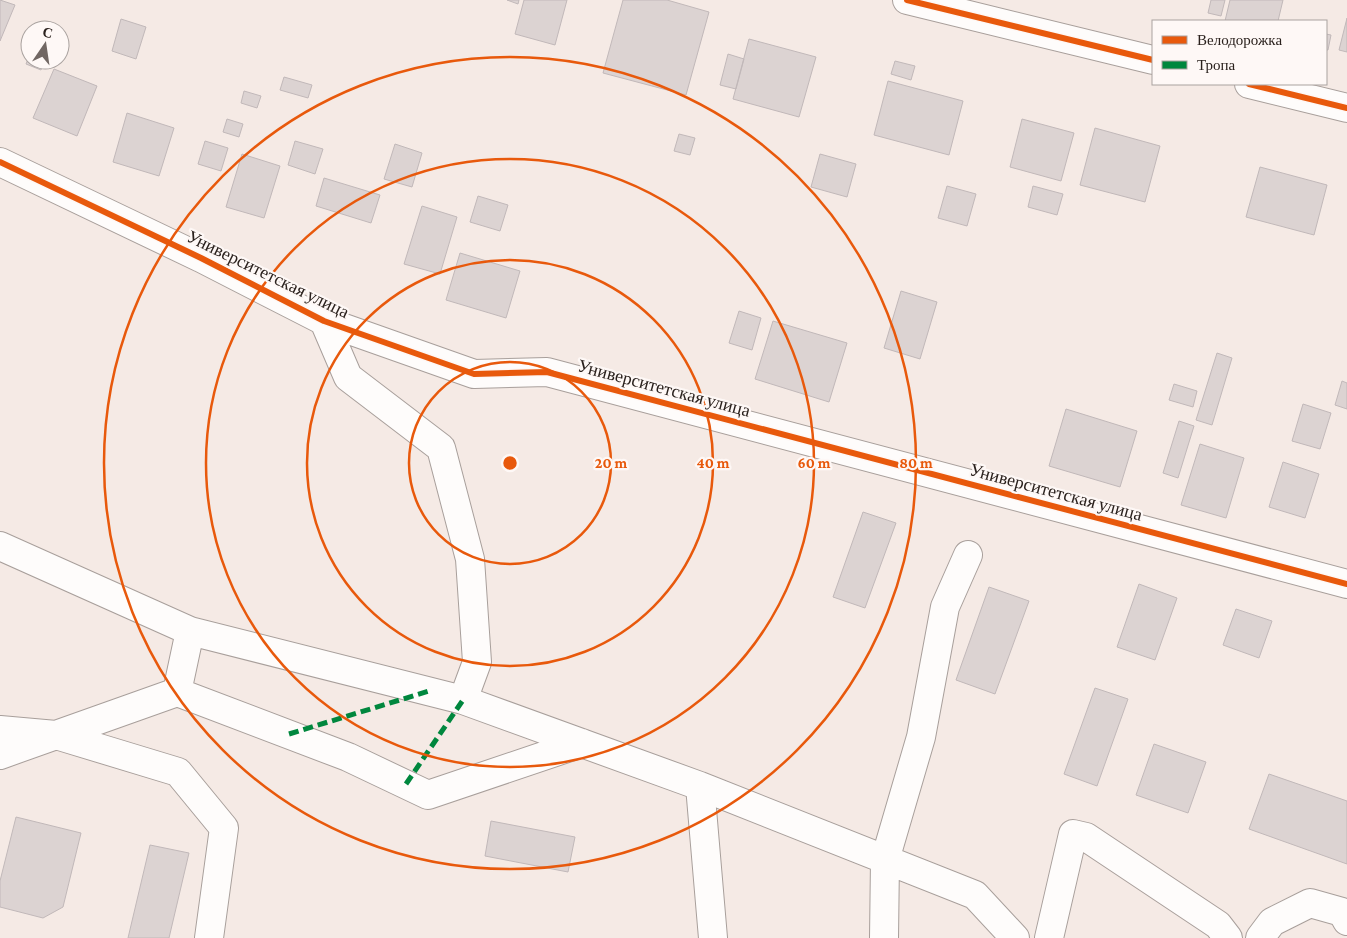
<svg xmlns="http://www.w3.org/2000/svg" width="1347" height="938" font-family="'Crimson Pro',serif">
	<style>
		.building { fill: #dcd3d2; stroke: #c1b8b9 }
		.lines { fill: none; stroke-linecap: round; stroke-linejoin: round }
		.minor-casing { stroke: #a89f9b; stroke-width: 30 }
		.minor { stroke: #fefcfb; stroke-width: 28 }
		.quiet { stroke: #00873e; stroke-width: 5; stroke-dasharray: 10 5; stroke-linecap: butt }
		.cycleway-casing { stroke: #fef8f6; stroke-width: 9 }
		.cycleway { stroke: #e8590c; stroke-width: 6 }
		.ring { fill: none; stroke: #e8590c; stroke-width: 2.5 }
		.labels { text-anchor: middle; stroke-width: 4.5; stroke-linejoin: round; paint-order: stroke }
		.street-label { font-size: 18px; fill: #2a211d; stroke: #fef8f6 }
		.centre { fill: #e8590c; stroke: #fef8f6; stroke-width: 2.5 }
		.ring-label { font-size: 15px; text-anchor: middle; font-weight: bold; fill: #e8590c; stroke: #fef8f6; stroke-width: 4.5; stroke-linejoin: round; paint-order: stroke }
	</style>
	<rect width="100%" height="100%" fill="#f5eae5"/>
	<!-- building -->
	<path class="building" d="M 0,0 L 15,5 L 0,41 Z
		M 507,0 L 519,0 L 518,4 Z
		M 524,0 L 567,0 L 555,45 L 515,34 Z
		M 623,0 L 667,0 L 709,12 L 686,95 L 603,73 Z
		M 1211,0 L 1225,0 L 1221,16 L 1208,13 Z
		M 1230,0 L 1283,0 L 1278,21 L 1225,21 Z
		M 1347,18 L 1347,52 L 1339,50 Z
		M 121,19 L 146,27 L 136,59 L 112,51 Z
		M 43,23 L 58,29 L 57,30 L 40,30 Z
		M 1326,34 L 1331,35 L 1328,50 L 1326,50 Z
		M 749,39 L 816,57 L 799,117 L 733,99 Z
		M 30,54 L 30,60 L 45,60 L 41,70 L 26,64 Z
		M 728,54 L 744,59 L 736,89 L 720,85 Z
		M 895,61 L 915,66 L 911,80 L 891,74 Z
		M 54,69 L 97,86 L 77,136 L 33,118 Z
		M 284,77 L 312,85 L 308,98 L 280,90 Z
		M 888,81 L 963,101 L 949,155 L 874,135 Z
		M 244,91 L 261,96 L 257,108 L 241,103 Z
		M 127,113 L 174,128 L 159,176 L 113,162 Z
		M 227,119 L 243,124 L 239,137 L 223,132 Z
		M 1022,119 L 1074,133 L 1061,181 L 1010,167 Z
		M 1095,128 L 1160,146 L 1145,202 L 1080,185 Z
		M 679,134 L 695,138 L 690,155 L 674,151 Z
		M 205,141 L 228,148 L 221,171 L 198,164 Z
		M 295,141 L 323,149 L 315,174 L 288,165 Z
		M 395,144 L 422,153 L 412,187 L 384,179 Z
		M 242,154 L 280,166 L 264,218 L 226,207 Z
		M 820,154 L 856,164 L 847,197 L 811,187 Z
		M 1260,167 L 1327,185 L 1314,235 L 1246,217 Z
		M 324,178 L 380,195 L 371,223 L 316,206 Z
		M 947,186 L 976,194 L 967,226 L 938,218 Z
		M 1033,186 L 1063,194 L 1057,215 L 1028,207 Z
		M 478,196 L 508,205 L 500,231 L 470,222 Z
		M 422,206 L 457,217 L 440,274 L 404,264 Z
		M 460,253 L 520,271 L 506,318 L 446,300 Z
		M 901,291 L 937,302 L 920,359 L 884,348 Z
		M 739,311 L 761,318 L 752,350 L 729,343 Z
		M 773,321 L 847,343 L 829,402 L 755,379 Z
		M 1217,353 L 1232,358 L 1212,425 L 1196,420 Z
		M 1342,381 L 1347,383 L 1347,409 L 1335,405 Z
		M 1174,384 L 1197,391 L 1193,407 L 1169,400 Z
		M 1303,404 L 1331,413 L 1320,449 L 1292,441 Z
		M 1066,409 L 1137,431 L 1120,487 L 1049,466 Z
		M 1179,421 L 1194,426 L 1178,478 L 1163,473 Z
		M 1200,444 L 1244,458 L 1226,518 L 1181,505 Z
		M 1283,462 L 1319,474 L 1305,518 L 1269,507 Z
		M 863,512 L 896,523 L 865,608 L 833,597 Z
		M 1139,584 L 1177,598 L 1155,660 L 1117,647 Z
		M 989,587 L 1029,601 L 995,694 L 956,680 Z
		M 1236,609 L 1272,621 L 1259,658 L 1223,645 Z
		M 1095,688 L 1128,699 L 1097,786 L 1064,774 Z
		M 1154,744 L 1206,762 L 1188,813 L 1136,795 Z
		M 1269,774 L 1347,801 L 1347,864 L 1249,829 Z
		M 16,817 L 81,833 L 63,907 L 43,918 L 0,907 L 0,881 Z
		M 491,821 L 575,837 L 568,872 L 485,856 Z
		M 150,845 L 189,853 L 169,938 L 128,938 Z"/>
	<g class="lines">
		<defs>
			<path id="minor" d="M 907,0 L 1153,60
				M 1249,84 L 1347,108
				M 0,162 L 201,258 L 324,321 L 474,374 L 547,372 L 1347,584
				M 324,321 L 348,377 L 441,448 L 470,559 L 477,662 L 463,700
				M 0,546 L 190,631 L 463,700 L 700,786 L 713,938
				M 177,692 L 190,631
				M 0,730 L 56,735 L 177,692 L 348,757 L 428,795 L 582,743
				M 0,755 L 56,735 L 178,772 L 224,828 L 209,938
				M 700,786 L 975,895 L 1015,938
				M 884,938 L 885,860 L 921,737 L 945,607 L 968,555
				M 1049,938 L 1073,834 L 1086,837 L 1218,925 L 1228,938
				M 1260,938 L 1272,922 L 1310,903 L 1342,912 L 1347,921"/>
		</defs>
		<!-- minor casing -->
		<use href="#minor" class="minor-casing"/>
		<!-- minor -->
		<use href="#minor" class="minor"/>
		<!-- quiet -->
		<path class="quiet" d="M 289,734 L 429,691
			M 406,784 L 463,700"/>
		<defs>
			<path id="cycleway" d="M 907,0 L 1153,60
				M 1249,84 L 1347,108
				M 0,162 L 201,258 L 324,321 L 474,374 L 547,372 L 1347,584"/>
		</defs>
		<!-- cycleway casing -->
		<use href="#cycleway" class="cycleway-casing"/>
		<!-- cycleway -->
		<use href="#cycleway" class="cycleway"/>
	</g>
	<!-- distance rings -->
	<g class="ring">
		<circle cx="510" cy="463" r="101"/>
		<circle cx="510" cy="463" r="203"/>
		<circle cx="510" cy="463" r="304"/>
		<circle cx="510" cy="463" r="406"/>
	</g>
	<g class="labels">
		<!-- street labels -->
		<g class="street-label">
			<text transform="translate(268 274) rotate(26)" y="6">Университетская улица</text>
			<text transform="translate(664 388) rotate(15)" y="6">Университетская улица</text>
			<text transform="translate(1056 492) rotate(15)" y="6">Университетская улица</text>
		</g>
	</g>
	<circle cx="510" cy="463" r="8" class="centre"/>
	<g class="ring-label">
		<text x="611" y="468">20 m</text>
		<text x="713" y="468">40 m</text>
		<text x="814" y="468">60 m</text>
		<text x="916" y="468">80 m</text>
	</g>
	<!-- legend -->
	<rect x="1152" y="20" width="175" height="65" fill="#fef8f6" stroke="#a9a29f"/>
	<rect x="1162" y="36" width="25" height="8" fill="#e8590c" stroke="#a9a29f"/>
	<text x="1197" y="45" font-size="15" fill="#2a211d">Велодорожка</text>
	<rect x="1162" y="61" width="25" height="8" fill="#00873e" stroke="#a9a29f"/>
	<text x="1197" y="70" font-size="15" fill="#2a211d">Тропа</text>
	<!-- north arrow -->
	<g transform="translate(45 45) rotate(13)"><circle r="24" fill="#fef8f6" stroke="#a9a29f"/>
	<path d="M0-4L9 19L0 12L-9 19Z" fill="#716763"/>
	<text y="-8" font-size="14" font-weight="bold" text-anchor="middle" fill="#2a211d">С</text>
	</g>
</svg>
